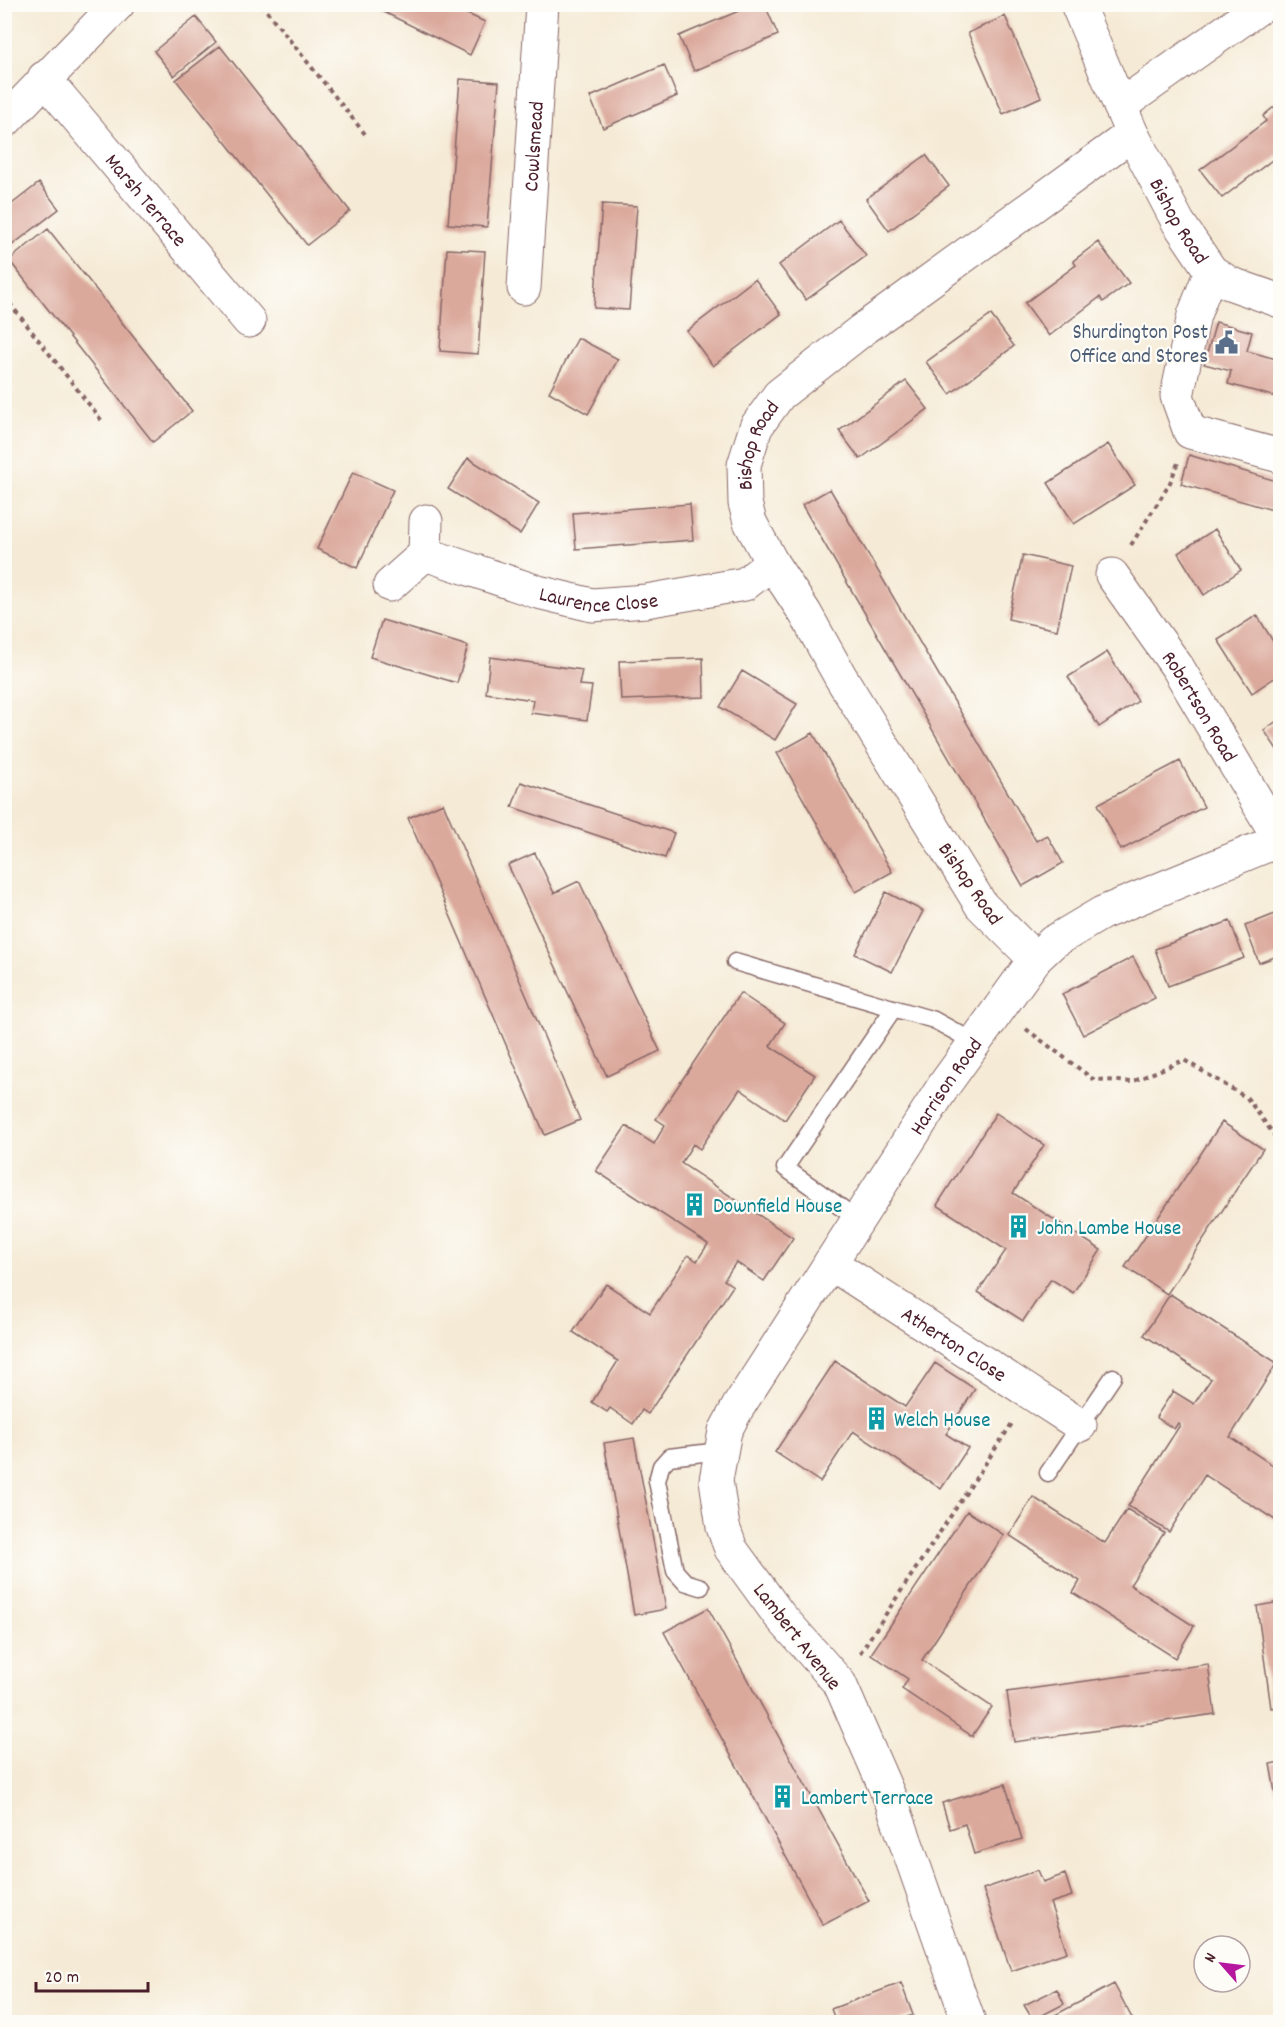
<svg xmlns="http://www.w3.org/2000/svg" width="1285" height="2027" font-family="Dekko,sans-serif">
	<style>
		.building { fill: #dba99c }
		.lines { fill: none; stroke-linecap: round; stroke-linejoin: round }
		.service-casing { stroke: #866666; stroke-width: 19 }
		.minor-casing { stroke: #866666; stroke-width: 35 }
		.path { stroke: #866666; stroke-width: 4; stroke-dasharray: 4.5 4.5; stroke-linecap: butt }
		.service { stroke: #fff; stroke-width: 16 }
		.minor { stroke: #fff; stroke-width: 33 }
		.labels { text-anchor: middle; stroke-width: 4.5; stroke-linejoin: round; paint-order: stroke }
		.street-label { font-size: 21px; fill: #4a1f2b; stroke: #fdfcf7 }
		.service-label { font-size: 21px; fill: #4e5e75; stroke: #fdfcf7; text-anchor: end }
		.culture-label { font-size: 21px; fill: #0d838f; stroke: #fdfcf7; text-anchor: start }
	</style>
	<rect width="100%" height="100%" fill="#fdfcf7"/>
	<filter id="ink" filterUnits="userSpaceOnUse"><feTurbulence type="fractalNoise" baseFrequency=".0167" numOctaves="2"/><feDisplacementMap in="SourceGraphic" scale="12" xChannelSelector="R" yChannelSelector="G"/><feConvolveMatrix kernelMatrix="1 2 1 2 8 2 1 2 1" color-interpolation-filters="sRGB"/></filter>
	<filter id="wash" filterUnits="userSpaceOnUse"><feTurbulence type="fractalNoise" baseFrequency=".008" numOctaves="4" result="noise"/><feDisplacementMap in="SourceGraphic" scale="24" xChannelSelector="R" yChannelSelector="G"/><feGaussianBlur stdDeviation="1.35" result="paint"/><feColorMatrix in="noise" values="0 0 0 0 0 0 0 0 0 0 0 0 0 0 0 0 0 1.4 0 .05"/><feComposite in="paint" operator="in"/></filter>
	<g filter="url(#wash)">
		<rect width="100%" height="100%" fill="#f5ead5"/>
		<g id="blocks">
			<!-- building -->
			<path class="building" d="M 368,4 L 445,4 L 485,22 L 470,55 Z
				M 954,4 L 972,4 L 957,11 Z
				M 753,5 L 765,5 L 778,35 L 694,71 L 679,36 Z
				M 1005,16 L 1041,97 L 1003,114 L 968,33 Z
				M 196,17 L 216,42 L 174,76 L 154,51 Z
				M 220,46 L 350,211 L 307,245 L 176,80 Z
				M 664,65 L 677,96 L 603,128 L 590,97 Z
				M 460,79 L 499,82 L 487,227 L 448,224 Z
				M 1280,102 L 1280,154 L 1222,198 L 1200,170 L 1266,121 L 1263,116 Z
				M 926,155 L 949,186 L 889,231 L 866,199 Z
				M 39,183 L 59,209 L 11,246 L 4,238 L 4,210 Z
				M 602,204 L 637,206 L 629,310 L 594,308 Z
				M 839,220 L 866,256 L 806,300 L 779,265 Z
				M 48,229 L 192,411 L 153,442 L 9,260 Z
				M 1098,242 L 1129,283 L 1103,302 L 1100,297 L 1049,336 L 1025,303 L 1076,265 L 1073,261 Z
				M 447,249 L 485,251 L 478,354 L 440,351 Z
				M 755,279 L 781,314 L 713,366 L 687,331 Z
				M 991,315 L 1014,346 L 950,394 L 926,362 Z
				M 1216,322 L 1252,332 L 1247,351 L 1280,360 L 1280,398 L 1228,384 L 1231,371 L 1204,364 Z
				M 578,338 L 618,359 L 588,414 L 549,392 Z
				M 906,381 L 928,409 L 860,459 L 839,431 Z
				M 1108,444 L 1135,485 L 1074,524 L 1048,483 Z
				M 1189,455 L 1280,482 L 1280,512 L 1181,484 Z
				M 468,458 L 539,503 L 520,534 L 448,489 Z
				M 353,472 L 393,490 L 357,568 L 317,549 Z
				M 830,489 L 1036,841 L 1047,835 L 1063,863 L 1023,886 L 802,505 Z
				M 690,504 L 693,540 L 576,549 L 573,513 Z
				M 1215,529 L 1241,570 L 1204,595 L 1178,553 Z
				M 1023,555 L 1071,566 L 1057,630 L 1008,619 Z
				M 1257,615 L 1280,653 L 1280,674 L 1252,693 L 1218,640 Z
				M 382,620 L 468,646 L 457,683 L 370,657 Z
				M 1107,652 L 1138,701 L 1099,727 L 1068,677 Z
				M 490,657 L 582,670 L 579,685 L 592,686 L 587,720 L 531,713 L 533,700 L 486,693 Z
				M 703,658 L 704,697 L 621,700 L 619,661 Z
				M 742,671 L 797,704 L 775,740 L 720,707 Z
				M 1280,719 L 1280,754 L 1264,730 Z
				M 813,733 L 892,872 L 856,892 L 777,753 Z
				M 1180,761 L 1204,807 L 1121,850 L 1098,804 Z
				M 521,782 L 674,833 L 665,858 L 512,807 Z
				M 443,803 L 580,1120 L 545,1135 L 408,818 Z
				M 535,853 L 554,893 L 579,881 L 660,1051 L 607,1076 L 508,865 Z
				M 886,892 L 923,911 L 892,972 L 855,954 Z
				M 1280,912 L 1280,955 L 1259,963 L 1245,926 Z
				M 1230,921 L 1244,958 L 1168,986 L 1155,949 Z
				M 1133,957 L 1155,998 L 1083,1035 L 1062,994 Z
				M 740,993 L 785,1023 L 770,1046 L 815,1075 L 785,1120 L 740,1089 L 700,1149 L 693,1144 L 681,1163 L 793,1238 L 764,1281 L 736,1262 L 724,1280 L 733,1286 L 648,1414 L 642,1410 L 633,1424 L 610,1408 L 607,1412 L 592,1402 L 618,1361 L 573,1332 L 606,1284 L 650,1313 L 688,1255 L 697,1261 L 708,1244 L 596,1171 L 626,1126 L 654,1144 L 665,1125 L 656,1119 Z
				M 996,1113 L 1044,1145 L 1013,1193 L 1101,1250 L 1073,1293 L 1051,1279 L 1023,1321 L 978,1292 L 1006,1250 L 937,1205 Z
				M 1222,1122 L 1263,1149 L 1167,1294 L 1125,1267 Z
				M 1170,1294 L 1277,1363 L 1230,1437 L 1280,1470 L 1280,1512 L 1275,1520 L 1205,1475 L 1169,1532 L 1128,1506 L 1180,1425 L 1178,1423 L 1174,1429 L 1156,1417 L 1173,1391 L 1194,1404 L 1211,1379 L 1144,1335 Z
				M 835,1361 L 905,1407 L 935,1363 L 975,1389 L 946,1434 L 968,1448 L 941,1489 L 853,1431 L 820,1482 L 775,1452 Z
				M 634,1438 L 666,1609 L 634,1615 L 604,1443 Z
				M 1033,1497 L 1105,1543 L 1127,1509 L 1164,1533 L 1130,1585 L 1194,1626 L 1175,1658 L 1073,1593 L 1080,1581 L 1009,1535 Z
				M 967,1511 L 1004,1535 L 922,1660 L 992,1707 L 972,1736 L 902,1689 L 908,1679 L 871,1654 Z
				M 1280,1602 L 1280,1707 L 1271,1708 L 1257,1606 Z
				M 708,1608 L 869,1901 L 823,1925 L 664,1632 Z
				M 1208,1664 L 1215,1714 L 1014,1742 L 1007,1692 Z
				M 1280,1762 L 1280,1791 L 1275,1792 L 1270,1764 Z
				M 1005,1784 L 1022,1839 L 974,1854 L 965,1824 L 950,1829 L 942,1803 Z
				M 1038,1870 L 1043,1882 L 1065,1874 L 1072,1896 L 1050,1903 L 1067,1952 L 1011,1971 L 983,1889 Z
				M 901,1983 L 913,2015 L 893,2022 L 836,2022 L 831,2009 Z
				M 1114,1984 L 1134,2022 L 1057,2022 L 1053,2016 Z
				M 1057,1989 L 1064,2004 L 1033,2020 L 1024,2005 Z"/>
		</g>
	</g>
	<g filter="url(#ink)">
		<use href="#blocks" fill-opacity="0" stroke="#866666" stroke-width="1.5"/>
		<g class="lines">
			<defs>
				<path id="service" d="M 735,962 L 934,1020 L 974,1042
					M 859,1220 L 785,1168 L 894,1008
					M 1048,1473 L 1113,1377
					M 701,1587 L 685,1582 L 675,1571 L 657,1481 L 661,1466 L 669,1457 L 720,1451"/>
				<g id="minor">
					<path id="s1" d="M 1077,4 L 1132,134 L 1178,222 L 1211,271 L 1229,283 L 1280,301"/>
					<path id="s2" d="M 44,78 L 249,321"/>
					<path d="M 1120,106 L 1264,4"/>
					<path d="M 4,122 L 118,4"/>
					<path d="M 1211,271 L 1194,315 L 1177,396 L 1190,432 L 1280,456"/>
					<path id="s3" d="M 524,288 L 542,4"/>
					<path id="s4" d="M 426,521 L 425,554 L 538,592 L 592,605 L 646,601 L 745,584 L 772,563"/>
					<path id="s5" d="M 1112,575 L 1178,668 L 1280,840"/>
					<path d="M 390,585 L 425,554"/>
					<path id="s6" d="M 1035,959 L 981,905 L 840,676 L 805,613 L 772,563 L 750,522 L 745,503 L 744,465 L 756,427 L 779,395 L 862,330 L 1132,134"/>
					<path id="s7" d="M 830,1263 L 1080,1425"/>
					<path id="s8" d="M 969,2022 L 892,1803 L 840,1684 L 779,1615 L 731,1549 L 723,1527 L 716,1480 L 725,1431 L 738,1407 L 945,1084 L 1035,959 L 1053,942 L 1102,913 L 1280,840"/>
				</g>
			</defs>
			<!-- service casing -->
			<use href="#service" class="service-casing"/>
			<!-- minor casing -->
			<use href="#minor" class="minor-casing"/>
			<!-- path -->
			<path class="path" d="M 261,4 L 365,134
				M 4,296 L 102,421
				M 1131,545 L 1169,485 L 1178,463
				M 1026,1029 L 1093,1079 L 1132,1082 L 1184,1060 L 1247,1098 L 1280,1143
				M 860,1653 L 1013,1422"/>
			<!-- service -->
			<use href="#service" class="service"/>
			<!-- minor -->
			<use href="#minor" class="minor"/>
		</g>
	</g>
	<!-- icons -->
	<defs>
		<symbol id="civic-bare" viewBox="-9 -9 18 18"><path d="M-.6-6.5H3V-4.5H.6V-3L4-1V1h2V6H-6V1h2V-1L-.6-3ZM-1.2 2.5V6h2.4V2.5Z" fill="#5c6f8a" stroke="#fdfcf7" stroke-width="2.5" paint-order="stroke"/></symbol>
		<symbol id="building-bare" viewBox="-9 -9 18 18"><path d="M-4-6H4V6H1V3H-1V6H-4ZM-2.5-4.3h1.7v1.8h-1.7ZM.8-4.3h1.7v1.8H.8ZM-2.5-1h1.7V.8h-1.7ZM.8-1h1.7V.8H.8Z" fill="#0f9aa8" stroke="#fdfcf7" stroke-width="2.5" paint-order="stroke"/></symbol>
	</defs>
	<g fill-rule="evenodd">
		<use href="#civic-bare" x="1210" y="326" width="33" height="33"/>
		<use href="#building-bare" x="678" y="1188" width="33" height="33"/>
		<use href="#building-bare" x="1002" y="1210" width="33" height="33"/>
		<use href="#building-bare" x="860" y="1402" width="33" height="33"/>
		<use href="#building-bare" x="766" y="1780" width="33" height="33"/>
	</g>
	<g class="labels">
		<!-- street labels -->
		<g class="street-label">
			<text dy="7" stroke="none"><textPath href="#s3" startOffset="142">Cowlsmead</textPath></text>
			<text dy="7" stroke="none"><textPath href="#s2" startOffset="159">Marsh Terrace</textPath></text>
			<text dy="7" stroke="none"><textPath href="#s1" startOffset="240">Bishop Road</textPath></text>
			<text dy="7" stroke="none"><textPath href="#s6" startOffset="604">Bishop Road</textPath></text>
			<text dy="7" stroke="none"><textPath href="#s4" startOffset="214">Laurence Close</textPath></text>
			<text dy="7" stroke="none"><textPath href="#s5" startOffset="158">Robertson Road</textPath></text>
			<text transform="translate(971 883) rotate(55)" y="7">Bishop Road</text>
			<text dy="7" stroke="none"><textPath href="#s8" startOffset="1066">Harrison Road</textPath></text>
			<text dy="7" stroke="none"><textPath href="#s7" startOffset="148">Atherton Close</textPath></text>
			<text transform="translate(798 1636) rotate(52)" y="7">Lambert Avenue</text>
		</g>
		<!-- service labels -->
		<g class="service-label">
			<text x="1208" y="338">Shurdington Post<tspan x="1208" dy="24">Office and Stores</tspan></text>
		</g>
		<!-- culture labels -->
		<g class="culture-label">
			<text x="713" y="1212">Downfield House</text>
			<text x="1037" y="1234">John Lambe House</text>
			<text x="894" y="1426">Welch House</text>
			<text x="801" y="1804">Lambert Terrace</text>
		</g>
	</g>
	<!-- margin -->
	<rect width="1285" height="2027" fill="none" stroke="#fdfcf7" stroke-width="24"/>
	<!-- north arrow -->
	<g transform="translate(1222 1964) rotate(298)"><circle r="28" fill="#fdfcf7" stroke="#b5a4a5" stroke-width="1.5"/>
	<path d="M0-4.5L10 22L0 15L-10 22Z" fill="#b5179e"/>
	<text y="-9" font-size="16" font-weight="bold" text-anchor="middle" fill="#4a1f2b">N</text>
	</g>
	<!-- scale -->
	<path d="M36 1982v9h112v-9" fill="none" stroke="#4a1f2b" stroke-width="3"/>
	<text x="45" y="1982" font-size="18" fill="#4a1f2b" stroke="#fdfcf7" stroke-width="4.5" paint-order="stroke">20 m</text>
</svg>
